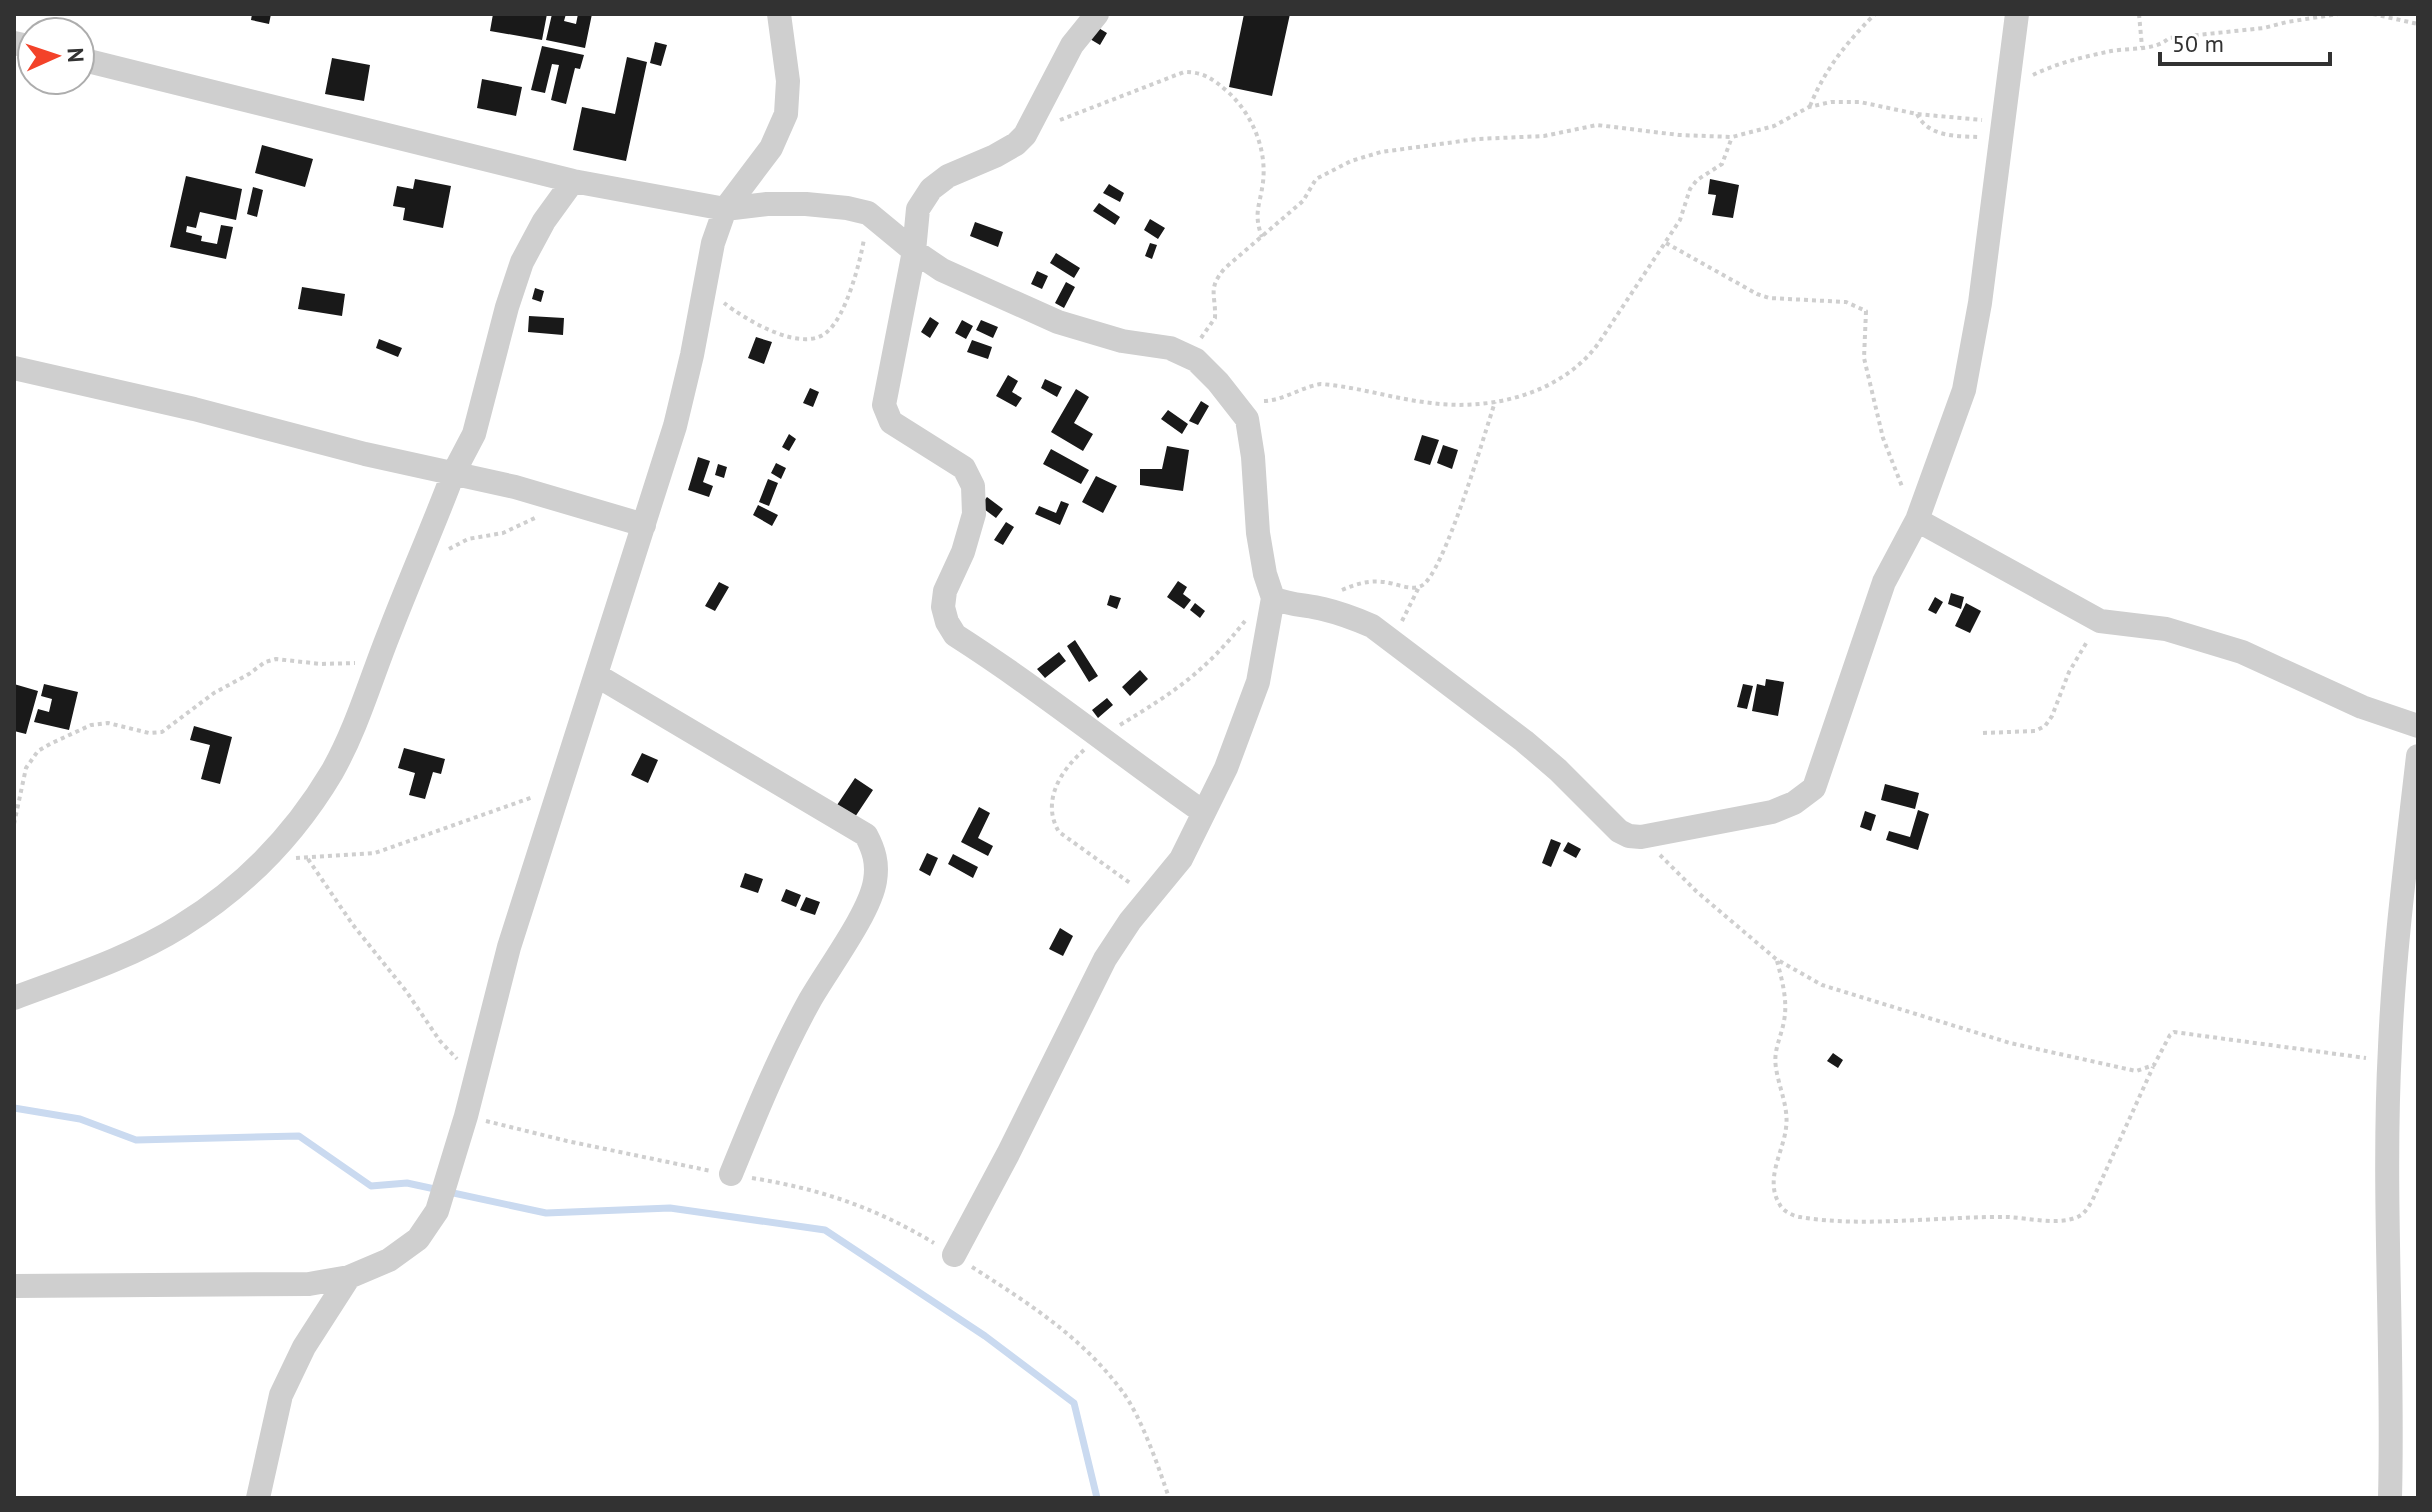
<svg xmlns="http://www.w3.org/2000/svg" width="2432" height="1512" font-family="'PT Sans',sans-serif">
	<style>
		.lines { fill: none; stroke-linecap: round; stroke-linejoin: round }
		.stream { stroke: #cadaf0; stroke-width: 7 }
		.building { fill: #191919 }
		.path { stroke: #cfcfcf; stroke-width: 4; stroke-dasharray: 4 4; stroke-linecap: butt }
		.minor { stroke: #cfcfcf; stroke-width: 24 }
	</style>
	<rect width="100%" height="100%" fill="#fff"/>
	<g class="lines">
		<!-- stream -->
		<path class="stream" d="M 14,1108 L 80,1119 L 136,1140 L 299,1136 L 371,1186 L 407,1183 L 546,1213 L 670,1208 L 825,1230 L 985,1336 L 1074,1403 L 1097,1498"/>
	</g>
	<!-- building -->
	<path class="building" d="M 252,14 L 271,14 L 269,24 L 251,20 Z
		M 493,14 L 547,14 L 542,40 L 490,31 Z
		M 552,14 L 566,14 L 564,21 L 576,24 L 578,14 L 592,14 L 585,48 L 546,40 Z
		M 1244,14 L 1290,14 L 1272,96 L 1229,87 Z
		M 1097,27 L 1107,33 L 1100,45 L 1090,39 Z
		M 655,42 L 667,45 L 661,66 L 650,63 Z
		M 542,46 L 584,55 L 580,69 L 575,68 L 566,104 L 551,100 L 559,65 L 552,64 L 545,93 L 531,90 Z
		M 627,57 L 647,62 L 626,161 L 573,150 L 582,107 L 615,114 Z
		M 332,58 L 370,65 L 364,101 L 325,94 Z
		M 482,79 L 522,87 L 516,116 L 477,108 Z
		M 262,145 L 313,159 L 305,187 L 255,173 Z
		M 186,176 L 242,189 L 236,220 L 200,212 L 196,228 L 187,226 L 186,232 L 202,236 L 201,241 L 217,244 L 221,225 L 233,227 L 226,259 L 170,247 Z
		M 415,179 L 451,186 L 443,228 L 403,220 L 405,208 L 393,206 L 397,186 L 413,189 Z
		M 1710,179 L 1739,185 L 1733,218 L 1712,215 L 1716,195 L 1708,194 Z
		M 1109,184 L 1124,193 L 1120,202 L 1103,193 Z
		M 253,187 L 263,190 L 257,217 L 247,214 Z
		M 1099,203 L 1120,217 L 1115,225 L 1093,211 Z
		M 1150,219 L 1165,228 L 1158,239 L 1144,230 Z
		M 975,222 L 1003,232 L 998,247 L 970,236 Z
		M 1150,243 L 1157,245 L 1152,259 L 1145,256 Z
		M 1056,253 L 1080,268 L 1074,278 L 1050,263 Z
		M 1037,271 L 1048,276 L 1042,289 L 1031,284 Z
		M 1066,282 L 1075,287 L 1064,308 L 1055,303 Z
		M 302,287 L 345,294 L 342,316 L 298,309 Z
		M 535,288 L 544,291 L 541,302 L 532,299 Z
		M 529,316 L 564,318 L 563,335 L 528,332 Z
		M 930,317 L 939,323 L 930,338 L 921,332 Z
		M 962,320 L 973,326 L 966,339 L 955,333 Z
		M 981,320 L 998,327 L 993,338 L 976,330 Z
		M 756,337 L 772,342 L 764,364 L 748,358 Z
		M 379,339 L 402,348 L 398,357 L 376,348 Z
		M 972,340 L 992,347 L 988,359 L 967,352 Z
		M 1008,375 L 1018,381 L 1012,392 L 1022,398 L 1016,407 L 996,396 Z
		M 1045,379 L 1062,387 L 1057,397 L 1041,388 Z
		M 810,388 L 819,392 L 813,407 L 803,403 Z
		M 1076,389 L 1089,397 L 1074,423 L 1093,434 L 1083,451 L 1051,432 Z
		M 1201,401 L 1209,406 L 1198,425 L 1189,421 Z
		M 1168,410 L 1188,424 L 1182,434 L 1161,419 Z
		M 789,434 L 796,439 L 789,451 L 782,447 Z
		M 1422,435 L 1439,440 L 1430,465 L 1414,460 Z
		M 1443,445 L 1458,450 L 1452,469 L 1437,463 Z
		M 1167,446 L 1189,450 L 1183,491 L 1140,485 L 1140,469 L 1162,469 Z
		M 1051,449 L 1089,470 L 1081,484 L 1043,464 Z
		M 698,457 L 710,461 L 703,482 L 713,486 L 709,497 L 688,490 Z
		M 776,463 L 786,468 L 781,479 L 771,473 Z
		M 718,464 L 727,467 L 724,478 L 715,475 Z
		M 1096,476 L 1117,486 L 1103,513 L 1082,502 Z
		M 768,479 L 778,483 L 769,506 L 759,502 Z
		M 987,497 L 1003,509 L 996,518 L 980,506 Z
		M 1061,501 L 1069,504 L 1060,525 L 1035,514 L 1039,506 L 1056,513 Z
		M 758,505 L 778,515 L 772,526 L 753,515 Z
		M 1006,522 L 1014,527 L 1003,545 L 994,540 Z
		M 1178,581 L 1187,587 L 1183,594 L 1191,600 L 1184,609 L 1167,597 Z
		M 719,582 L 729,587 L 715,611 L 705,606 Z
		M 1951,593 L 1964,597 L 1961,609 L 1948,604 Z
		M 1110,595 L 1121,598 L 1117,609 L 1107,605 Z
		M 1935,597 L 1943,602 L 1936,614 L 1928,610 Z
		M 1195,603 L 1205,611 L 1200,618 L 1190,610 Z
		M 1966,603 L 1981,611 L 1970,633 L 1955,626 Z
		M 1075,640 L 1098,676 L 1089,682 L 1067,646 Z
		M 1059,652 L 1066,661 L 1045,678 L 1037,669 Z
		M 1140,670 L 1148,679 L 1130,696 L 1122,687 Z
		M 1766,679 L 1784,682 L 1778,716 L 1752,711 L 1757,684 L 1765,686 Z
		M 14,684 L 38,691 L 26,734 L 14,731 Z
		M 44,684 L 78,692 L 69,730 L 34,722 L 38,709 L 49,712 L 52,699 L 41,696 Z
		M 1743,684 L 1753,686 L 1747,709 L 1737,707 Z
		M 1107,698 L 1113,705 L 1098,718 L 1092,710 Z
		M 194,726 L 232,737 L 220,784 L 201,779 L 210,745 L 190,740 Z
		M 404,748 L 445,759 L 441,774 L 433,772 L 425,799 L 409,795 L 415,773 L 398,768 Z
		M 642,753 L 658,760 L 648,783 L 631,775 Z
		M 855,778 L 873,790 L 855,817 L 837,805 Z
		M 1885,784 L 1919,793 L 1915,809 L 1881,800 Z
		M 979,807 L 990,813 L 978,838 L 993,846 L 988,856 L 961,842 Z
		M 1918,810 L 1929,814 L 1918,850 L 1886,840 L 1889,831 L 1910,837 Z
		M 1865,811 L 1876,815 L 1871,831 L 1860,827 Z
		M 1551,839 L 1561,843 L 1551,867 L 1542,863 Z
		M 1568,842 L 1581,849 L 1576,858 L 1563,851 Z
		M 927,853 L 938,858 L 930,876 L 919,870 Z
		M 953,854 L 978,867 L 973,878 L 948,864 Z
		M 745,873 L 763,879 L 758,893 L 740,887 Z
		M 786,889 L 801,895 L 796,907 L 781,901 Z
		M 806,897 L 820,902 L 815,915 L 800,910 Z
		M 1060,928 L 1073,936 L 1063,956 L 1049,949 Z
		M 1833,1053 L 1843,1060 L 1838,1068 L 1827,1061 Z"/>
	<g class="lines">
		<!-- path -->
		<path class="path" d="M 2139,14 L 2142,47
			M 2373,14 L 2418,24
			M 2033,75 C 2055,64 2082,57 2107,52 C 2126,47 2154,52 2169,38 L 2264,28 L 2287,22 L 2338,14
			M 1810,106 C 1825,69 1847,42 1875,14
			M 1917,114 C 1928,137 1956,136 1978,137
			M 1060,120 L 1184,72 C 1204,72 1213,79 1228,92 C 1252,114 1267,149 1263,182 C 1260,206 1253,213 1262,237
			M 1666,243 L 1757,294 L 1769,298 L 1846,302 L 1866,311 L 1864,358 L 1883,438 L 1903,489
			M 724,303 C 746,320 802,354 827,332 C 846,316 860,263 864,239
			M 1201,338 L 1215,318 C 1216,294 1207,289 1225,268 L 1303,201 L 1316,179 L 1351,161 L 1381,152 L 1477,139 L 1544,136 L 1597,125 L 1679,135 L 1732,137 L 1774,126 L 1809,107 L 1831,102 L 1860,102 L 1917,114 L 1982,120
			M 1264,401 C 1285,400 1301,387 1321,384 C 1359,387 1394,399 1431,403 C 1491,411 1561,394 1598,344 L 1680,220 L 1690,189 L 1697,180 L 1722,164 L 1732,137
			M 449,549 L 468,539 L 503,533 L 537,517
			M 1342,590 C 1356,584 1369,580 1384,582 C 1395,583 1410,591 1421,586 C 1443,577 1485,432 1495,402
			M 1402,621 L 1419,587
			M 1120,725 C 1174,692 1205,672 1245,621
			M 1983,733 L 2035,731 L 2045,726 L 2052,716 L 2069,672 L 2088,640
			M 1084,750 C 1060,771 1041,802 1059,832 L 1130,883
			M 14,824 L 26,768 L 38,751 L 52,743 L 91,725 L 108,723 L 149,733 L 162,732 L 214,693 L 249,674 L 265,662 L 276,659 L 321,664 L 355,663
			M 1660,855 L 1696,891 L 1776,959 L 1822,985 L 2010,1043 L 2136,1071 L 2154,1065 L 2170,1035 L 2174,1032 L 2366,1058
			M 296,858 L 375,853 L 533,797
			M 308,859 L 353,925 L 406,991 L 440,1041 L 457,1059
			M 1777,961 C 1782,980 1788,1001 1784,1021 C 1781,1038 1773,1050 1776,1068 C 1779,1088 1789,1108 1786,1128 C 1783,1153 1764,1180 1780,1205 C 1783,1211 1793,1216 1800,1217 C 1862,1228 1943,1216 2008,1217 C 2029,1218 2055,1225 2075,1218 C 2084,1215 2087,1209 2092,1201 L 2153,1067
			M 486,1121 L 567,1141 L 711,1171
			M 752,1178 C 820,1189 874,1207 934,1243
			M 972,1267 C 1028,1303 1082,1337 1122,1391 C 1141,1416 1159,1468 1169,1498"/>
		<!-- minor -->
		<path class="minor" d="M 1097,14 L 1072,45 L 1025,135 L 1016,144 L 995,156 L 948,176 L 931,189 L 918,209 L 914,251 L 884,405 L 891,422 L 964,468 L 973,486 L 974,514 L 963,552 L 945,591 L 943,607 L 947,622 L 955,635 C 1041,690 1120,754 1203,812
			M 14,43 L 32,47
			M 80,59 L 573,181 L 725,209 L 767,204 L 806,204 L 847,208 L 868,213 L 914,251 L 942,270 L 1058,322 L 1122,341 L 1170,348 L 1196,360 L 1218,382 L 1247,419 L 1253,457 L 1258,533 L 1265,574 L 1273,598 C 1290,605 1306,605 1323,609 C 1340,613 1356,619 1372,626 L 1524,741 L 1558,770 L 1619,831 L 1629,836 L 1641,837 L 1772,812 L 1794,803 L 1814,788 L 1884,582 L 1917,520 L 1964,390 L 1980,303 L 2017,14
			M 14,368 L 194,409 L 365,454 L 515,487 L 644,525
			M 1917,520 L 2100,621 L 2166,629 L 2242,652 L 2362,707 L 2418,726
			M 596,675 L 866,835 C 874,850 878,863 875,881 C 870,913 827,970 810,1000 C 779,1056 755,1115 731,1174
			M 14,998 C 70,977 130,958 181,926 C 244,887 294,836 332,772 C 357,728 371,678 390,631 C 410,579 433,527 453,474 L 474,434 L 507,307 L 522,262 L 544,221 L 573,181
			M 954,1255 L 1008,1154 L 1105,959 L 1130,921 L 1181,859 L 1226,768 L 1258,682 L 1273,598
			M 14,1286 L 309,1284 L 349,1277 L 389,1260 L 418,1239 L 437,1211 L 466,1116 L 509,947 L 675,426 L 692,355 L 713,243 L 725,209 L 771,148 L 786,114 L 788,81 L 779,14
			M 258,1498 L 281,1395 L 304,1347 L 349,1277
			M 2390,1498 C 2394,1348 2382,1197 2390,1047 C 2394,950 2407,853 2418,756"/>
	</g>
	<!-- border -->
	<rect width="2432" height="1512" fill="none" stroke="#323232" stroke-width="32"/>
	<!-- north arrow -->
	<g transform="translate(56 56) rotate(87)"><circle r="38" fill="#ffffff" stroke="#adadad" stroke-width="2"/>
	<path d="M0-6L14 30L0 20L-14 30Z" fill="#f34229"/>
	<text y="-12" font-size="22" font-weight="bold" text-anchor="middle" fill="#323232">N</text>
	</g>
	<!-- scale -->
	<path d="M2160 52v12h170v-12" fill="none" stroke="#323232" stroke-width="4"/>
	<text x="2172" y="52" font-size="24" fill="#323232" stroke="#ffffff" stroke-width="6" paint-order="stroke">50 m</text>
</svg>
